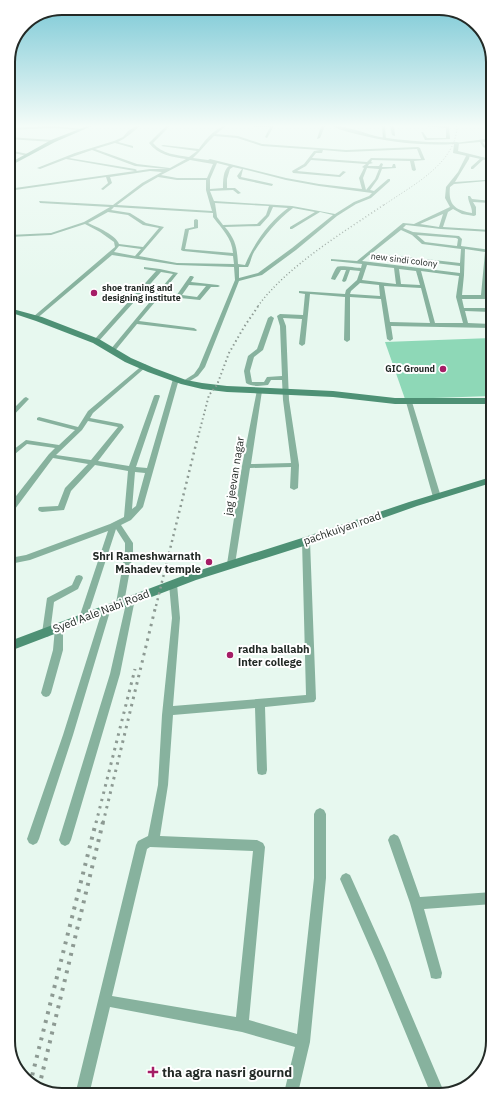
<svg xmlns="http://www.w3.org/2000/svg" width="501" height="1103" font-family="'IBM Plex Sans',sans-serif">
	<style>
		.green { fill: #8ed8b7 }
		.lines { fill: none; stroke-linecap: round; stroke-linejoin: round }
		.minor { fill: #87b29e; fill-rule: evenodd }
		.tertiary { fill: #87b29e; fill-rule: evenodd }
		.secondary { fill: #4e9175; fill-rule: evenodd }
		.rail-far5 { stroke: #8d9a93; stroke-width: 1; stroke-dasharray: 1 2; stroke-linecap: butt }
		.rail-far4 { stroke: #8d9a93; stroke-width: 1.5; stroke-dasharray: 1 2.5; stroke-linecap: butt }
		.rail-far3 { stroke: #8d9a93; stroke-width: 2; stroke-dasharray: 1.5 3; stroke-linecap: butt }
		.rail-far2 { stroke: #8d9a93; stroke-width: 2.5; stroke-dasharray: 2 4; stroke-linecap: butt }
		.rail-far1 { stroke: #8d9a93; stroke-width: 3; stroke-dasharray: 2.5 5; stroke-linecap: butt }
		.rail { stroke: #8d9a93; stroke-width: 4; stroke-dasharray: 3 6; stroke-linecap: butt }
		.poi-dot { fill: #a51d66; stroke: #fff; stroke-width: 1.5 }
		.labels { text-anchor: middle; stroke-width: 4; stroke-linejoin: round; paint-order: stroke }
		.far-street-label { font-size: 9px; fill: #232a26; stroke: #fff }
		.far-poi-label { font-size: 9px; font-weight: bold; fill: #232a26; stroke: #fff; text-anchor: start }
		.street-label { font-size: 11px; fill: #232a26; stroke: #fff }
		.poi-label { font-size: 11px; font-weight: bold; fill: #232a26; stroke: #fff; text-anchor: end }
		.near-poi-label { font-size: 13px; font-weight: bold; fill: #232a26; stroke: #fff; text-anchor: start }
		.rim { fill: none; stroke: #232a26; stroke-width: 2 }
	</style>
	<rect width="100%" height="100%" fill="#e7f8ef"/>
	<!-- green -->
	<path class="green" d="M 491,338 L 491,396 L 405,399 L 385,342 Z"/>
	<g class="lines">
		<!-- minor -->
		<path class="minor" d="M 53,126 L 83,129 L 81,130 L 53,128 L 8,130 L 8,128 Z
			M 136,126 L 140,126 C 133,132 126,138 118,142 L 133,146 L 133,148 L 115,143 L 95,149 L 137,164 L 170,168 L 186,159 C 172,157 158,155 149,143 L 166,126 L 170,126 L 153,143 C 162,154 176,155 189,157 L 197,151 L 161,146 L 163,145 L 199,149 C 204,141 217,126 226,126 L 216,134 L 238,136 L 262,144 L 346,150 L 418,147 L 420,148 L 425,160 L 414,161 L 416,170 L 414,171 L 412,170 L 410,161 L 372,160 L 371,162 L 373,163 L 369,164 L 368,166 L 379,166 L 381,163 L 383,164 L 382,167 L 392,167 L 393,164 L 395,164 L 396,168 L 382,169 L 378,179 L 370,190 L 374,191 L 388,179 L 390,179 L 390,181 L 371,198 L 356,204 L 337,216 L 296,250 L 262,275 L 239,281 L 205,367 L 198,376 L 185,384 L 182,382 L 183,381 L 194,374 L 199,367 L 235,280 L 234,267 L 177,265 L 112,255 L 35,320 L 33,319 L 33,317 L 109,252 L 115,247 L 114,242 L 100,232 L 85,224 L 51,235 L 9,237 L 9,235 L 51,233 L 84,222 L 110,207 L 40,203 L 39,201 L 113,205 L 142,183 L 162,172 L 150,171 L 110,177 L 112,183 L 103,190 L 101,189 L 108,183 L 106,177 L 8,191 L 8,189 L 135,171 L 66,159 L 40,169 L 37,168 L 75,153 L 114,141 L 123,137 L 128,131 ZM 214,136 L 237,138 L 262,146 L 320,150 L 314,151 L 304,164 L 292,171 L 293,173 L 340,177 L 346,172 L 343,171 L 339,175 L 297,171 L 306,166 L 311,160 L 366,164 L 362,167 L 364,168 L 359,178 L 362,189 L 319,184 L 286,178 L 210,159 L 208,160 L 193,158 C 201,151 206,143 214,136 ZM 417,149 L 421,159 L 371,158 L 367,162 L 312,158 L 316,153 L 322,153 L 323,150 L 346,152 ZM 92,150 L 135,166 L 167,169 L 150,169 L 136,171 L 137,170 L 135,169 L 69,158 ZM 190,160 L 213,164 L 207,178 L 177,178 L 161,175 ZM 217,163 L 229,166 C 223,170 223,181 223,188 L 210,189 L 210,179 ZM 233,167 L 242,169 L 237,176 L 239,179 L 272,186 L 273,184 L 241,177 L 243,169 L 286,180 L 319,186 L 372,193 L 369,196 L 354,202 L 335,214 L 292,206 L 214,201 L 210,191 L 233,190 L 238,194 L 241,193 L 235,188 L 227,188 L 227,179 L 230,169 ZM 367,168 L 379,169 L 375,179 L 366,190 L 363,178 ZM 158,177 L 177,180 L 206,180 L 206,190 L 212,211 L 117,205 L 144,185 ZM 215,203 L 269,206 L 266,215 L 257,224 L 223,225 L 217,217 ZM 114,207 L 213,213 L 213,217 C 222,229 232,238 233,253 L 185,249 L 189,230 L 198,228 L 198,220 L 196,219 L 194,220 L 194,227 L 185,229 L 181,250 L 183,251 L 233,256 L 234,264 L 177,263 L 139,256 L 164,227 L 146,223 L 130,213 L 111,210 ZM 273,207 L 288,208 C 269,222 254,243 245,265 L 238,264 C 237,248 236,240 225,227 L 260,226 L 269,216 ZM 293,208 L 315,212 L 290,227 L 290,229 L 292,229 L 320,212 L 333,215 L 292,248 L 258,273 L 239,278 L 239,267 L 248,267 C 251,262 251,257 254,252 C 264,236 277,220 293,208 ZM 108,212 L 128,215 L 143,225 L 159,228 L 143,247 L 119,244 C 116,235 97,227 88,223 ZM 119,246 L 141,249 L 135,256 L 114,252 Z
			M 253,126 L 274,126 L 267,138 L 265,137 L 270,127 L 254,127 Z
			M 321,126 L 325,126 L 320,138 L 317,139 Z
			M 382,126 L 385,126 L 386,140 L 383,139 Z
			M 390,126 L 394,126 L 395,136 L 392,135 Z
			M 423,126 L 449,126 L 450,139 L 425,140 L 421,132 L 423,132 L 427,138 L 446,138 L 446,128 Z
			M 490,130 L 490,134 L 489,139 L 490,139 L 490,141 L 483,142 L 485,146 L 490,148 L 490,150 L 483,147 L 480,142 L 457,144 L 455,143 L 486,139 L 488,131 Z
			M 8,137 L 53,140 L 55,141 L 53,142 L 8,139 Z
			M 8,150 L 28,154 L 30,155 L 28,156 L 8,152 Z
			M 467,154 L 470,155 L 469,159 L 455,182 L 485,180 L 487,181 L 454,184 L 450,187 C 448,205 455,210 472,213 C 472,206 468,202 468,196 L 470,196 L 472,199 L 491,201 L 491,203 L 473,202 L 476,207 L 476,215 L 474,216 L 462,214 L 453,209 L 448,212 L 443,227 L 491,230 L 491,232 L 441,229 L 406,225 L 403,228 L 413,232 L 459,236 L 462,239 L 461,246 L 491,250 L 491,252 L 489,252 L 486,295 L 491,295 L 491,299 L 462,299 L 464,308 L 491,308 L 491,312 L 465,311 L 468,323 L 491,324 L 491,328 L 391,326 L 393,339 L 390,341 L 387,339 L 381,299 L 350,297 L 350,340 L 347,342 L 344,340 L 345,297 L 310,294 L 305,344 L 302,346 L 299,344 L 302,319 L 283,318 L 286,326 L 289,400 L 299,465 L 298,488 L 294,490 L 290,488 L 291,467 L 250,468 L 235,564 L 234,566 L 228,566 L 227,564 L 242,466 L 257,390 L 259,389 L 262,391 L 251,464 L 291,463 L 283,400 L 282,380 L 271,380 L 268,385 C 261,386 252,387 246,383 L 244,371 L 248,356 L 257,349 L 268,318 L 271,316 L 274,318 L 263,350 L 254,357 L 250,371 L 252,382 L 264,382 L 267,377 L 282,376 L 280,326 L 277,316 L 280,314 L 303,315 L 305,294 L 299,293 L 299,291 L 345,294 L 346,290 L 357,280 L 360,271 L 350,270 L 346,281 L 344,282 L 342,281 L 346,270 L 341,270 L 335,280 L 331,279 C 332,276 335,269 337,267 C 341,265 356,268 361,268 L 362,264 L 333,261 L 331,261 L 331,259 L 357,261 L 403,223 L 414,224 L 450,207 L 445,198 L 446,187 L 458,172 ZM 443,214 L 439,227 L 420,224 ZM 401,230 L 412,235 L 422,244 L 461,249 L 460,263 L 372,253 ZM 417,235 L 456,238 L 458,239 L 457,246 L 425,242 ZM 465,249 L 485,252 L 481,295 L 462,295 L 464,275 ZM 369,255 L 460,266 L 460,273 L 362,261 ZM 367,265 L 394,268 L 396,284 L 362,280 ZM 399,269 L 416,271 L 420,285 L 401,284 ZM 421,271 L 459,276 L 456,297 L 463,323 L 435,323 ZM 360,283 L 379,285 L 380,296 L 350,294 L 351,291 ZM 384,286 L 421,288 L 430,323 L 390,322 Z
			M 482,157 L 485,158 L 473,169 L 471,169 L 471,167 Z
			M 144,267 L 160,269 L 178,273 L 157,299 L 174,299 L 190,276 L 192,276 L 194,277 L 191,282 L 218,285 L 220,286 L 218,287 L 211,287 L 200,300 L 180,298 L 176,302 L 155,302 L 139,321 L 194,328 L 197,330 L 196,331 L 137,324 L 114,352 L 110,352 L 110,350 L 173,274 L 161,272 L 98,342 L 94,342 L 94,340 L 156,271 L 144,269 ZM 189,285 L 206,286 L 197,297 L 182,295 Z
			M 144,364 L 146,365 L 146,367 L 93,413 L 90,418 L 122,424 L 124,427 L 98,461 L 129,466 L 154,396 L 155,395 L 159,395 L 160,396 L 136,467 L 147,468 L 173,379 L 176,377 L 179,379 L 143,507 L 131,520 L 121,525 L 133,543 L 133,553 L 124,603 L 123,605 L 117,605 L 116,603 L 125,553 L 125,543 L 116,529 L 87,618 L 86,620 L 83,622 L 80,620 L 79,618 L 108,531 L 30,560 L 10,564 L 10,558 L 26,555 L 110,524 L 124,517 L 128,471 L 95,465 L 71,491 L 64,510 L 42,512 L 39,511 L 38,509 L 39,507 L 58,506 L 65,488 L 88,464 L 53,458 L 12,513 L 9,513 L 9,505 L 49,454 L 55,448 L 27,444 L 9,459 L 9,453 L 26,440 L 59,445 L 75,430 L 37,420 L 37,418 L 39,417 L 78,427 L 88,411 ZM 88,421 L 118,427 L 91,460 L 56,455 L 82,430 ZM 135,472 L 145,473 L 136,506 L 132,509 Z
			M 26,397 L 29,399 L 28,400 L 11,418 L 9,419 L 9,413 L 24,398 Z
			M 409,400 L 412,402 L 441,497 L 440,499 L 437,499 L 433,497 L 406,402 Z
			M 306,538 L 310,541 L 316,699 L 314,702 L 265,707 L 267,770 L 266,774 L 262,775 L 258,774 L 257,770 L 255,708 L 173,715 L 168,785 L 160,836 L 257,840 L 263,843 L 265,847 L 249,1020 L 297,1034 L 314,878 L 314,814 L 316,810 L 320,808 L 324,810 L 326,814 L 326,878 L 310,1042 L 298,1093 L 284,1093 L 295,1047 L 242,1032 L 110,1007 L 89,1095 L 75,1095 L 136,845 L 138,841 L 148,836 L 158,785 L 162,715 L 172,618 L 169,584 L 170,582 L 176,582 L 177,584 L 180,618 L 173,706 L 306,695 L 302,541 ZM 150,847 L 253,851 L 236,1017 L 112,996 L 147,849 Z
			M 79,575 L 82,576 L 83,578 L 78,589 L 54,602 L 50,633 L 49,636 L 46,637 L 43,636 L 42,633 L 47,598 L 72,585 L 76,576 Z
			M 131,596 L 134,597 L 135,599 L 120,674 L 71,840 L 69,844 L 65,846 L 61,844 L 59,840 L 110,674 L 127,599 L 128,597 Z
			M 107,605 L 110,606 L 111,608 L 73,735 L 39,839 L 37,843 L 33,845 L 29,843 L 27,839 L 63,735 L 103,608 L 104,606 Z
			M 59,624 L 62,625 L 63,628 L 63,650 L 51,693 L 49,696 L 46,697 L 43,696 L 41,693 L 53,650 L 55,628 L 56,625 Z
			M 394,834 L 398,836 L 400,840 L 420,897 L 493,892 L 493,904 L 424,909 L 442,973 L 441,978 L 436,979 L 431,978 L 430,973 L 410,903 L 388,840 L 390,836 Z
			M 346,873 L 350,875 L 385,953 L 444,1092 L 430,1092 L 376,961 L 340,879 L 342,875 Z"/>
		<!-- tertiary -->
		<path class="tertiary" d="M 333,126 C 346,125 366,134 380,137 C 406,141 431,143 457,142 L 459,143 L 458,151 L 490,159 L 490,161 L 453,153 L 454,144 C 421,146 388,142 356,134 C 349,132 339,130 333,126 Z"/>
		<!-- secondary -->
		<path class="secondary" d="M 87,126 L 92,126 L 55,142 L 8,167 L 8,164 L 51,140 Z
			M 9,308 L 42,317 L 99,339 L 131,358 L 154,368 L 186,380 L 202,383 L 227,386 L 333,391 L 395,398 L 491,398 L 491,404 L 395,404 L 333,397 L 227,392 L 202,389 L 181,384 L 148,372 L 125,362 L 93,343 L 36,321 L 9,312 Z
			M 491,477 L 491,483 L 417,506 L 310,544 L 196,580 L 10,651 L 10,641 L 188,574 L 302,538 L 409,502 Z"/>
		<!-- rail-far5 -->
		<path class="rail-far5" d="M 384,205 C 411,186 456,164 457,126"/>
		<!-- rail-far4 -->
		<path class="rail-far4" d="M 258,306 C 287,266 344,232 385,204"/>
		<!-- rail-far3 -->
		<path class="rail-far3" d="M 198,437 L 209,395 L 217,385 L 229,353 L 244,327 L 259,305"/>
		<!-- rail-far2 -->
		<path class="rail-far2" d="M 156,606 L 198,436"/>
		<!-- rail-far1 -->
		<path class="rail-far1" d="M 96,823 L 135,669
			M 103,823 L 156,605"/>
		<!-- rail -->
		<path class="rail" d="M 30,1084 L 96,822
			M 39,1087 L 103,822"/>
	</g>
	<!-- sky -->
	<linearGradient id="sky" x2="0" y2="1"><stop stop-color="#7cc9d6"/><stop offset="0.45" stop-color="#f4fcf8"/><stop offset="1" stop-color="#f4fcf8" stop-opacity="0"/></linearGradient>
	<rect width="501" height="280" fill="url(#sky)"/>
	<!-- markers -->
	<g class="poi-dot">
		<circle cx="94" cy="293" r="4"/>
		<circle cx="443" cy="369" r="4"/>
		<circle cx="209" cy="562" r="4"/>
		<circle cx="230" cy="655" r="4"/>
		<path d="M151 1066h4v4h4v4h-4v4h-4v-4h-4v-4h4z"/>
	</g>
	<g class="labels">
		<!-- far-street labels -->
		<g class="far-street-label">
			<text transform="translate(404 260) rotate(7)" y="3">new sindi colony</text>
		</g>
		<!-- far-poi labels -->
		<g class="far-poi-label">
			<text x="102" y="291">shoe traning and<tspan x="102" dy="10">designing institute</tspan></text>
			<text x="435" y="372" text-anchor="end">GIC Ground</text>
		</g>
		<!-- street labels -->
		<g class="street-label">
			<text transform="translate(234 476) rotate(-81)" y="4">jag jeevan nagar</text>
			<text transform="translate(342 528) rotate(-19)" y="4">pachkuiyan road</text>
			<text transform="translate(101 611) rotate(-21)" y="4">Syed Aale Nabi Road</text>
		</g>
		<!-- poi labels -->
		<g class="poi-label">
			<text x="201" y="560">Shri Rameshwarnath<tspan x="201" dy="13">Mahadev temple</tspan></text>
			<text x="238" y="653" text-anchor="start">radha ballabh<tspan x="238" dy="13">inter college</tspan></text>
		</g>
		<!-- near-poi labels -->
		<g class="near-poi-label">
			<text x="162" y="1077">tha agra nasri gournd</text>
		</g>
	</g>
	<!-- crop -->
	<path d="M0 0H501V1103H0ZM62 15H439A47 47 0 0 1 486 62V1041A47 47 0 0 1 439 1088H62A47 47 0 0 1 15 1041V62A47 47 0 0 1 62 15Z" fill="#fff" fill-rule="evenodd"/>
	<path class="rim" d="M62 15H439A47 47 0 0 1 486 62V1041A47 47 0 0 1 439 1088H62A47 47 0 0 1 15 1041V62A47 47 0 0 1 62 15Z"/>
</svg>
